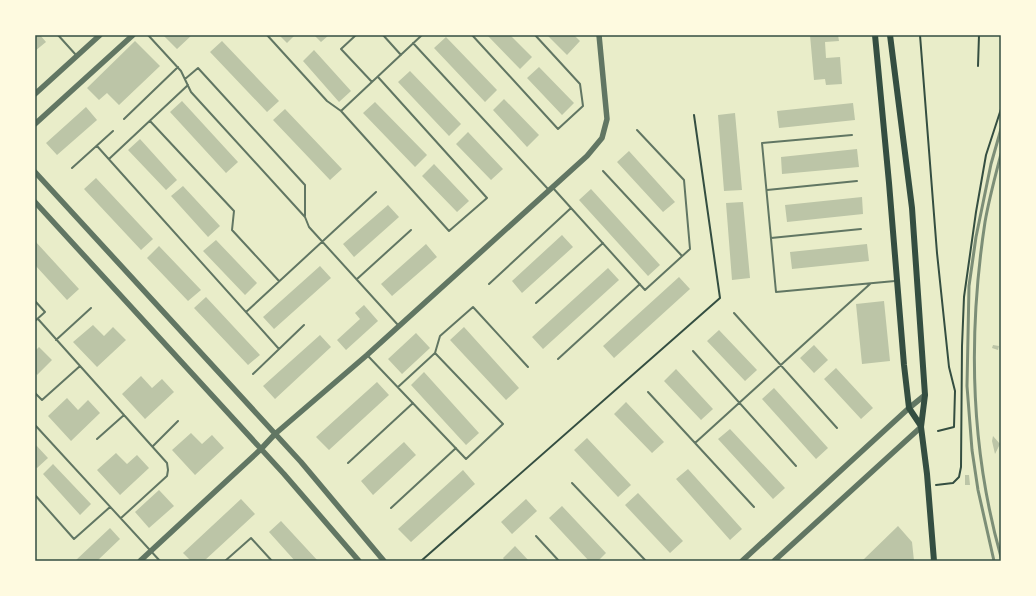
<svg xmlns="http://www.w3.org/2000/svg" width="1036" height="596" font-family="'Libre Baskerville',serif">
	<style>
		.building { fill: #bcc5a7 }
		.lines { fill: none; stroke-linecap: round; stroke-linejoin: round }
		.path { stroke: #344e41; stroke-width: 2 }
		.service { stroke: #617663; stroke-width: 2 }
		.tertiary { stroke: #617663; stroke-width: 5.5 }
		.secondary { stroke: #344e41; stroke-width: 6 }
		.rail { stroke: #7c8e77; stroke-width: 3 }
		.neatline { fill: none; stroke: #344e41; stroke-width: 1.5 }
	</style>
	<rect width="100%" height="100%" fill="#e9edc9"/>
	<!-- building -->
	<path class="building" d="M 35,35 L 40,35 L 46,42 L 35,51 Z
		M 163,35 L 192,35 L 177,49 Z
		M 279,35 L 295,35 L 287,43 Z
		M 314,35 L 329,35 L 321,42 Z
		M 487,35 L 510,35 L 532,57 L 520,69 Z
		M 547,35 L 574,35 L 580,41 L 567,55 Z
		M 810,35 L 838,35 L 839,41 L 825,42 L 826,58 L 840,57 L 842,84 L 826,85 L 825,79 L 814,80 Z
		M 446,37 L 497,90 L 485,102 L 434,48 Z
		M 135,41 L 160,66 L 119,105 L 107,93 L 99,100 L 87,88 Z
		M 222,41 L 279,101 L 267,112 L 210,52 Z
		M 314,50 L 351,91 L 339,102 L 303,61 Z
		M 539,67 L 574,103 L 562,115 L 527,78 Z
		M 410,71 L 461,124 L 449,136 L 398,82 Z
		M 504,99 L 539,135 L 527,147 L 493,110 Z
		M 182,101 L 238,162 L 226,173 L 170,112 Z
		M 375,102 L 427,155 L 415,167 L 363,113 Z
		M 853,103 L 855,120 L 779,128 L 777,111 Z
		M 86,107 L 97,120 L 57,155 L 46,143 Z
		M 285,109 L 342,169 L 330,180 L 273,120 Z
		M 735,113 L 742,190 L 724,191 L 718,115 Z
		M 468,132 L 503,169 L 491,180 L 456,144 Z
		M 140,139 L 177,180 L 166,190 L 128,150 Z
		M 857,149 L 859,167 L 782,174 L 781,157 Z
		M 629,151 L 675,202 L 663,212 L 617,162 Z
		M 434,164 L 469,201 L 457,212 L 422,176 Z
		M 96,178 L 153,239 L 141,250 L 84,189 Z
		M 183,186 L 220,226 L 208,237 L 171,196 Z
		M 591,189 L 660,265 L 648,276 L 579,200 Z
		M 862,197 L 863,214 L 787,222 L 785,205 Z
		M 743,202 L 750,278 L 732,280 L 726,203 Z
		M 388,205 L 399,217 L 354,257 L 343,244 Z
		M 562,235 L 573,247 L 522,293 L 512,281 Z
		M 216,240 L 257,283 L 245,295 L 203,251 Z
		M 35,241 L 79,289 L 67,300 L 35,265 Z
		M 426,244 L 437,257 L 392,296 L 381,284 Z
		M 867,244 L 869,261 L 792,269 L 790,252 Z
		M 159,246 L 201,290 L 188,301 L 147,258 Z
		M 320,266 L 331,278 L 274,329 L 263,317 Z
		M 608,268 L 619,280 L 543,349 L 532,337 Z
		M 679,277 L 690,289 L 614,358 L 603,346 Z
		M 206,297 L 260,355 L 248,365 L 194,308 Z
		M 884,301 L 890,361 L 862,364 L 856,304 Z
		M 364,305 L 378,321 L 346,350 L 337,340 L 360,319 L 355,313 Z
		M 93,325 L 104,336 L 113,327 L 126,340 L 97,367 L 73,342 Z
		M 464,327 L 519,388 L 506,400 L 450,340 Z
		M 719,330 L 757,370 L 745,381 L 707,341 Z
		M 416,333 L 430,348 L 402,374 L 388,359 Z
		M 320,335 L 331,347 L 275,399 L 263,386 Z
		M 814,345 L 828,360 L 814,373 L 800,358 Z
		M 993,345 L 999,346 L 998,350 L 992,348 Z
		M 39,347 L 52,360 L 37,375 L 35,372 L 35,351 Z
		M 836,368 L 873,408 L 861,419 L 824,379 Z
		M 676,369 L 713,409 L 701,420 L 664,381 Z
		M 424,372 L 479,433 L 466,445 L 411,385 Z
		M 141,376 L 152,388 L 162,379 L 174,392 L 145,419 L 122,394 Z
		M 377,382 L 389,395 L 329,450 L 316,437 Z
		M 774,388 L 828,448 L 816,459 L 762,399 Z
		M 67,398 L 78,410 L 88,400 L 100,413 L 71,441 L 48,416 Z
		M 626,402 L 664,442 L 652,453 L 614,414 Z
		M 730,429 L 785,488 L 773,499 L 718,439 Z
		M 191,433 L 202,444 L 212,435 L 224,448 L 195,475 L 172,450 Z
		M 993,436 L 1000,444 L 995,454 L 992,441 Z
		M 587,438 L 631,485 L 618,497 L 574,450 Z
		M 404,442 L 416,455 L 373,495 L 361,481 Z
		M 35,444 L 48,458 L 37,468 L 35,466 Z
		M 116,453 L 127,464 L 137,455 L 149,468 L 120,495 L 97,470 Z
		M 53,464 L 91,504 L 80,515 L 43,474 Z
		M 688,469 L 742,529 L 730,540 L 676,479 Z
		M 463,470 L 475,484 L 411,542 L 398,529 Z
		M 965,475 L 969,475 L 970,485 L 965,485 Z
		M 159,490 L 174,506 L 149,528 L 135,512 Z
		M 638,493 L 683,541 L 670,553 L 625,505 Z
		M 241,499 L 255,514 L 204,561 L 191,561 L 183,553 Z
		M 526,499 L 537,511 L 512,534 L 501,522 Z
		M 562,506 L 606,553 L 598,561 L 589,561 L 549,518 Z
		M 281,521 L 318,561 L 295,561 L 269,532 Z
		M 898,526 L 912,542 L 914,561 L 862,561 Z
		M 110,528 L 120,539 L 97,561 L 75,561 Z
		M 515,546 L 529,561 L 505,561 L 503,558 Z"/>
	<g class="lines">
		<!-- path -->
		<path class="path" d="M 920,35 L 937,253 L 949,367 L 955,391 L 954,427 L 938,431
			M 978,66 L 979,35
			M 936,485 L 953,483 L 959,477 L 961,467 L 962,346 L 964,297 L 976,212 L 986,155 L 1001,109
			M 421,561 L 720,298 L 694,115"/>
		<!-- service -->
		<path class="service" d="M 58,35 L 76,55
			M 148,35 L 181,71 L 191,92 L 305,217 L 309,227 L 398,325
			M 267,35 L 327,101 L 341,111 L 449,231 L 487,198 L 378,77
			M 356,35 L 341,49 L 372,82
			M 383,35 L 401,55
			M 472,35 L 558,129 L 583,106 L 580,84 L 535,35
			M 413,43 L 548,189
			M 185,79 L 198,68 L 305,185 L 305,216
			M 341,111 L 422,35
			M 124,119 L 178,67
			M 150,121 L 234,211 L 232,230 L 279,281
			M 852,135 L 762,143 L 776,292 L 895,281
			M 97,146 L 279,349
			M 109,159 L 188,85
			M 72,168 L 113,131
			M 603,171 L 682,256
			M 553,188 L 645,290 L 690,249 L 684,180 L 637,130
			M 767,190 L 857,181
			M 771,238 L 861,229
			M 357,279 L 411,230
			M 489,284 L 571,208
			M 35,301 L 45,312 L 35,321
			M 536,303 L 603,243
			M 246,312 L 376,192
			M 734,313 L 837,428
			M 38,319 L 167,463 L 168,470 L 167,476 L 121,518
			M 56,340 L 91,308
			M 693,351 L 796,466
			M 368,356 L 466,459 L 503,424 L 435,353 L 440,336 L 473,307 L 528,367
			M 558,359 L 640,284
			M 253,374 L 304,325
			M 398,387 L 435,353
			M 648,392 L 754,507
			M 35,393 L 42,400 L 80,366
			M 35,425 L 160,561
			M 97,439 L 124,415
			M 695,443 L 870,284
			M 153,446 L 178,421
			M 348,463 L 413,403
			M 572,483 L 646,561
			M 35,495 L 74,539 L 110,507
			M 391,508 L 456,448
			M 536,536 L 559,561
			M 225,561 L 251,538 L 272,561"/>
		<!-- tertiary -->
		<path class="tertiary" d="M 35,94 L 100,35
			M 35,124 L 133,35
			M 35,172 L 301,462 L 384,561
			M 35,202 L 284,474 L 359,561
			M 140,561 L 261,449 L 275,434 L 367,355 L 587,156 L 602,138 L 607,119 L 599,35
			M 742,561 L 909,408 L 925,395
			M 774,561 L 921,427"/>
		<!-- secondary -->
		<path class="secondary" d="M 875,35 L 889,183 L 904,365 L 909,408 L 921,426
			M 890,35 L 912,208 L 925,395 L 921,427 L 927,474 L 934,561"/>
		<!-- rail -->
		<path class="rail" d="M 1001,154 C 995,177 989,199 985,222 C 968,334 970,447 1001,557
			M 994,561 L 978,490 L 972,450 L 967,386 L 969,286 L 976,237 L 983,203 L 991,164 L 1001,129"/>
	</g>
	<!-- border -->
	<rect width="1036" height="596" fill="none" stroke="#fefae0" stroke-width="72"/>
	<rect x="36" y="36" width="964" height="524" class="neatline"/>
</svg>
